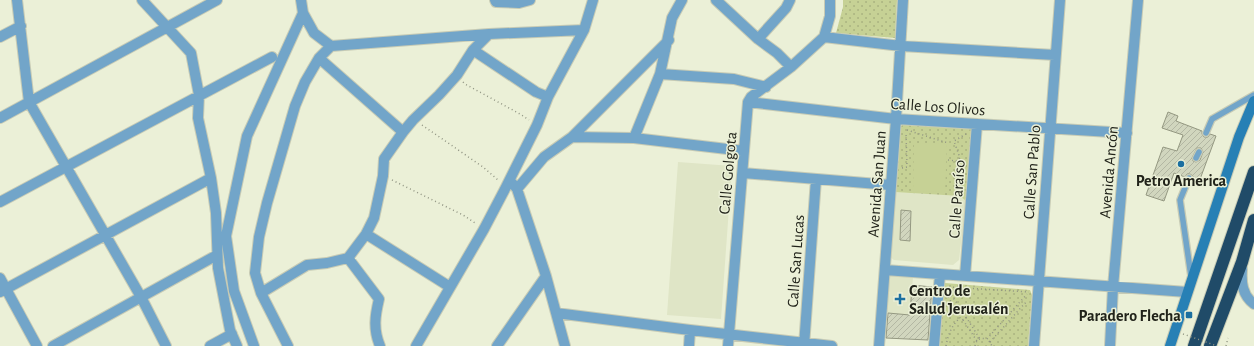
<svg xmlns="http://www.w3.org/2000/svg" width="1254" height="346" font-family="'Alegreya Sans',sans-serif">
	<style>
		.built { fill: #dfe5c6 }
		.park { fill: url(#park-dots) }
		.garden { fill: #c6d195 }
		.building { fill: url(#building-hatch); stroke: #949881; fill-rule: evenodd }
		.lines { fill: none; stroke-linecap: round; stroke-linejoin: round }
		.lane-casing { stroke: #c7cbb5; stroke-width: 8 }
		.street-casing { stroke: #c7cbb5; stroke-width: 12 }
		.secondary-casing { stroke: #c7cbb5; stroke-width: 12 }
		.highway-casing { stroke: #c7cbb5; stroke-width: 14 }
		.path { stroke: #919583; stroke-width: 1.5; stroke-dasharray: 1 3; stroke-linecap: butt }
		.lane { stroke: #72a5c9; stroke-width: 5.5 }
		.street { stroke: #72a5c9; stroke-width: 10 }
		.secondary { stroke: #2780b5; stroke-width: 10 }
		.highway { stroke: #204b68; stroke-width: 12 }
		.path-bridge { stroke: #919583; stroke-width: 1.5; stroke-dasharray: 1 3; stroke-linecap: butt }
		.poi-dot { fill: #1b6fa0; stroke: #ebf0d7; stroke-width: 1.5 }
		.labels { text-anchor: middle; stroke-width: 3; stroke-linejoin: round; paint-order: stroke }
		.street-label { font-size: 16px; fill: #21231a; stroke: #ebf0d7 }
		.poi-label { font-size: 16px; font-weight: bold; fill: #21231a; stroke: #ebf0d7 }
	</style>
	<defs>
		<pattern id="park-dots" width="8" height="8" patternUnits="userSpaceOnUse"><rect width="8" height="8" fill="#c6d195"/><path d="M2 2h.1M6 6h.1" fill="none" stroke="#aab380" stroke-width="1.8" stroke-linecap="round"/></pattern>
		<pattern id="building-hatch" width="6" height="6" patternUnits="userSpaceOnUse"><rect width="6" height="6" fill="#d1d6be"/><path d="M-1 1l2-2M0 6l6-6M5 7l2-2" fill="none" stroke="#b3b7a3"/></pattern>
	</defs>
	<rect width="100%" height="100%" fill="#ebf0d7"/>
	<!-- built -->
	<path class="built" d="M 678,162 L 732,166 L 721,319 L 667,315 Z
		M 894,192 L 960,196 L 966,201 L 959,260 L 953,265 L 894,260 L 890,257 Z
		M 889,275 L 913,277 L 910,315 L 887,313 Z"/>
	<!-- park -->
	<path class="park" d="M 843,0 L 897,0 L 895,38 L 836,33 L 843,7 Z
		M 905,123 L 973,128 L 966,201 L 960,196 L 894,192 L 901,126 Z
		M 945,283 L 1030,290 L 1032,295 L 1028,346 L 938,346 L 942,287 Z"/>
	<!-- garden -->
	<path class="garden" d="M 914,143 L 947,144 L 945,192 L 913,191 Z"/>
	<!-- building -->
	<path class="building" d="M 1168,112 L 1178,116 L 1176,121 L 1202,131 L 1202,134 L 1204,137 L 1208,137 L 1210,134 L 1216,136 L 1199,182 L 1193,180 L 1193,176 L 1190,174 L 1187,174 L 1185,177 L 1174,173 L 1164,201 L 1146,195 L 1163,147 L 1177,151 L 1183,135 L 1162,128 ZM 1197,148 L 1201,148 L 1203,152 L 1200,160 L 1196,162 L 1193,161 L 1192,158 Z
		M 901,210 L 911,211 L 910,241 L 900,240 Z
		M 912,285 L 932,287 L 928,340 L 886,338 L 888,313 L 910,315 Z"/>
	<g class="lines">
		<defs>
			<path id="lane" d="M 1206,133 L 1212,119 L 1254,95
				M 1196,158 L 1199,152
				M 1189,178 L 1180,200 L 1191,276"/>
			<path id="street" d="M 17,0 L 29,102 L 141,297 L 166,346
				M 142,0 L 191,53 L 199,95 L 198,118 L 211,178 L 216,213 L 218,268 L 230,330 L 237,346
				M 301,0 L 303,13 L 314,33 L 331,46
				M 495,0 L 496,2 L 519,3 L 530,0
				M 716,0 L 758,39 L 777,53 L 791,67
				M 0,37 L 21,26
				M 824,37 L 901,46 L 1055,55
				M 758,39 L 786,8 L 790,0
				M 473,50 L 536,92 L 548,97
				M 319,58 L 403,132
				M 660,74 L 734,79 L 766,87
				M 748,102 L 896,119 L 1127,133
				M 0,118 L 217,0
				M 572,137 L 634,138 L 744,151
				M 634,138 L 660,74 L 672,18 L 682,0
				M 743,173 L 890,185
				M 513,184 L 517,189 L 546,276 L 565,346
				M 517,189 L 544,157 L 572,137 L 669,40
				M 0,202 L 272,57
				M 366,234 L 450,287
				M 348,258 L 379,299 C 375,316 373,329 380,346
				M 1242,269 C 1241,282 1242,295 1254,304
				M 885,270 L 1187,292
				M 965,276 L 977,124
				M 0,278 L 37,346
				M 0,292 L 211,178
				M 261,293 L 307,265 L 327,263 L 348,258 L 366,234 L 374,218 L 383,176 L 384,159 L 403,132 L 413,120 L 439,95 L 457,75 L 473,50 L 489,34
				M 556,313 L 690,330 L 832,346
				M 53,346 L 217,255
				M 210,346 L 232,334
				M 254,346 L 234,291 L 226,236 L 247,136 L 303,13
				M 288,346 L 261,293 L 255,273 L 259,237 L 267,203 L 295,106 L 305,82 L 319,58 L 331,46 L 489,34 L 584,30
				M 416,346 L 484,229 L 506,187 L 537,125 L 548,97 L 584,30 L 593,0
				M 497,346 L 546,276
				M 689,346 L 690,330
				M 728,346 L 748,102 L 751,97 L 791,67 L 824,37 L 830,16 L 830,0
				M 804,346 L 816,179
				M 879,346 L 896,119 L 903,0
				M 934,346 L 940,274
				M 1034,346 L 1060,0
				M 1110,346 L 1113,287 L 1138,0"/>
			<path id="secondary" d="M 1170,346 L 1239,137 L 1254,101"/>
			<path id="highway" d="M 1194,346 L 1254,172
				M 1210,346 L 1242,262 L 1254,220"/>
		</defs>
		<!-- lane casing -->
		<use href="#lane" class="lane-casing"/>
		<!-- street casing -->
		<use href="#street" class="street-casing"/>
		<!-- secondary casing -->
		<use href="#secondary" class="secondary-casing"/>
		<!-- highway casing -->
		<use href="#highway" class="highway-casing"/>
		<!-- path -->
		<path class="path" d="M 463,82 L 465,84 L 520,114 L 529,120
			M 422,125 L 483,167 L 498,180
			M 907,130 L 948,143
			M 948,160 L 956,161 L 962,175
			M 956,161 L 960,158 L 954,141 L 966,134
			M 902,168 L 907,167 L 906,134
			M 392,180 L 463,215 L 475,223
			M 949,287 L 1029,292
			M 949,292 L 964,313
			M 948,297 L 960,316
			M 966,317 L 965,319 L 962,320 L 960,318 L 960,316 L 964,313 L 966,315 L 966,317 L 980,339
			M 963,320 L 977,341
			M 987,339 L 1027,294
			M 989,341 L 992,346
			M 990,342 L 1027,301
			M 946,346 C 948,335 951,326 960,318
			M 975,346 C 976,340 980,337 986,339
			M 1226,346 L 1228,338"/>
		<!-- lane -->
		<use href="#lane" class="lane"/>
		<!-- street -->
		<use href="#street" class="street"/>
		<!-- secondary -->
		<use href="#secondary" class="secondary"/>
		<!-- highway -->
		<use href="#highway" class="highway"/>
		<!-- path-bridge -->
		<path class="path-bridge" d="M 1183,334 L 1217,346"/>
	</g>
	<!-- markers -->
	<g class="poi-dot">
		<circle cx="1181" cy="164" r="4"/>
		<path d="M898 293h4v4h4v4h-4v4h-4v-4h-4v-4h4z"/>
		<rect x="1185" y="311" width="8" height="8" rx="2"/>
	</g>
	<g class="labels">
		<!-- street labels -->
		<g class="street-label">
			<text transform="translate(938 106) rotate(4)" y="6">Calle Los Olivos</text>
			<text transform="translate(1031 172) rotate(-86)" y="6">Calle San Pablo</text>
			<text transform="translate(1108 172) rotate(-85)" y="6">Avenida Ancón</text>
			<text transform="translate(727 173) rotate(-85)" y="6">Calle Golgota</text>
			<text transform="translate(876 184) rotate(-86)" y="6">Avenida San Juan</text>
			<text transform="translate(956 199) rotate(-86)" y="6">Calle Paraíso</text>
			<text transform="translate(795 261) rotate(-86)" y="6">Calle San Lucas</text>
		</g>
		<!-- poi labels -->
		<g class="poi-label">
			<text x="1181" y="186">Petro America</text>
			<text x="909" y="296" text-anchor="start">Centro de<tspan x="909" dy="18">Salud Jerusalén</tspan></text>
			<text x="1181" y="321" text-anchor="end">Paradero Flecha</text>
		</g>
	</g>
</svg>
